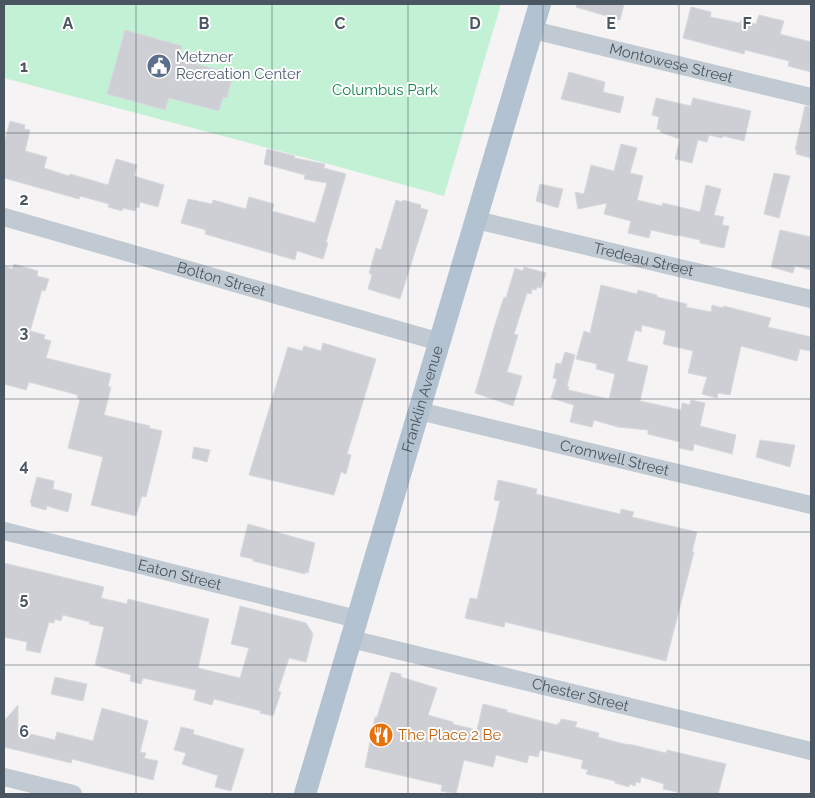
<svg xmlns="http://www.w3.org/2000/svg" width="815" height="798" font-family="Raleway,sans-serif">
	<style>
		.green { fill: #c3f1d5 }
		.building { fill: #cdcfd5; stroke: #d7d9de }
		.lines { fill: none; stroke-linecap: round; stroke-linejoin: round }
		.minor { stroke: #c1cad2; stroke-width: 18 }
		.major { stroke: #b3c2d1; stroke-width: 22 }
		.grid { fill: none; stroke: #4a5661; stroke-width: 1; stroke-opacity: 0.55 }
		.labels { text-anchor: middle; stroke-width: 4; stroke-linejoin: round; paint-order: stroke }
		.service-label { font-size: 15px; fill: #4e5e75; stroke: #fff; text-anchor: start }
		.street-label { font-size: 15px; fill: #4a5661; stroke: #fff }
		.park-label { font-size: 15px; fill: #17864f; stroke: #fff }
		.food-label { font-size: 15px; fill: #c56008; stroke: #fff; text-anchor: start }
		.grid-label { font-size: 16px; text-anchor: middle; font-weight: bold; fill: #4a5661; stroke: #fff; stroke-width: 4; stroke-linejoin: round; paint-order: stroke }
	</style>
	<rect width="100%" height="100%" fill="#f5f3f3"/>
	<!-- green -->
	<path class="green" d="M 4,4 L 501,4 L 444,196 L 325,163 L 4,78 Z"/>
	<!-- building -->
	<path class="building" d="M 577,4 L 624,4 L 620,20 L 576,7 Z
		M 691,7 L 711,12 L 710,17 L 740,23 L 741,20 L 756,24 L 759,15 L 784,21 L 780,34 L 811,42 L 811,72 L 788,66 L 789,61 L 745,50 L 744,54 L 683,38 Z
		M 125,30 L 182,46 L 179,59 L 233,74 L 227,98 L 223,97 L 219,111 L 169,98 L 165,110 L 107,94 Z
		M 569,72 L 605,82 L 603,92 L 624,97 L 620,113 L 561,99 Z
		M 656,98 L 691,106 L 693,98 L 751,111 L 744,141 L 723,136 L 722,138 L 709,135 L 707,142 L 698,140 L 692,163 L 675,159 L 680,139 L 660,132 L 661,130 L 657,129 L 659,117 L 652,115 Z
		M 805,106 L 811,107 L 811,158 L 796,154 L 797,150 L 795,150 Z
		M 10,121 L 25,125 L 24,129 L 30,130 L 25,151 L 47,157 L 44,168 L 69,176 L 70,174 L 108,185 L 116,159 L 137,165 L 134,176 L 164,185 L 158,207 L 140,202 L 139,208 L 136,207 L 135,211 L 123,208 L 122,211 L 108,207 L 109,204 L 80,196 L 79,199 L 4,178 L 4,144 Z
		M 621,144 L 637,148 L 630,173 L 643,176 L 637,200 L 662,206 L 663,203 L 700,212 L 706,185 L 721,189 L 714,215 L 724,217 L 722,225 L 729,226 L 724,248 L 700,243 L 700,240 L 677,235 L 677,236 L 651,230 L 649,238 L 628,233 L 631,221 L 604,214 L 607,203 L 578,209 L 575,192 L 584,194 L 591,165 L 614,171 Z
		M 267,149 L 295,156 L 294,158 L 325,164 L 324,168 L 346,174 L 326,242 L 328,243 L 323,259 L 297,251 L 295,260 L 205,234 L 206,230 L 181,223 L 188,199 L 212,204 L 213,200 L 246,209 L 249,197 L 274,204 L 272,211 L 315,223 L 327,183 L 304,179 L 305,175 L 264,164 Z
		M 774,173 L 790,176 L 779,218 L 764,214 Z
		M 540,184 L 563,189 L 558,208 L 536,201 Z
		M 396,200 L 402,202 L 403,200 L 421,205 L 420,208 L 428,210 L 400,299 L 368,289 L 372,275 L 369,273 L 376,248 L 381,250 Z
		M 780,230 L 811,237 L 811,270 L 795,266 L 793,273 L 771,267 Z
		M 14,264 L 38,271 L 37,276 L 49,279 L 45,291 L 42,290 L 30,331 L 45,335 L 44,339 L 51,341 L 46,358 L 111,374 L 108,386 L 111,387 L 104,415 L 150,426 L 149,428 L 162,431 L 146,497 L 142,496 L 136,516 L 91,505 L 103,457 L 68,448 L 80,399 L 77,398 L 78,395 L 29,382 L 26,390 L 4,384 L 4,266 L 12,269 Z
		M 524,267 L 546,273 L 541,288 L 537,287 L 536,290 L 532,289 L 531,294 L 527,293 L 514,334 L 518,335 L 507,372 L 522,376 L 513,406 L 475,393 L 494,328 L 504,297 L 506,298 L 515,268 L 523,271 Z
		M 601,285 L 637,294 L 638,290 L 657,295 L 657,297 L 687,304 L 686,307 L 711,312 L 712,305 L 723,308 L 724,306 L 771,318 L 768,327 L 811,337 L 811,351 L 800,349 L 797,361 L 741,346 L 730,395 L 718,393 L 717,398 L 702,394 L 707,377 L 688,373 L 693,351 L 663,344 L 666,331 L 642,325 L 641,332 L 635,330 L 627,361 L 648,366 L 640,401 L 681,410 L 682,403 L 690,405 L 691,400 L 705,403 L 700,426 L 736,435 L 732,454 L 694,444 L 693,451 L 679,448 L 680,442 L 648,434 L 648,430 L 618,427 L 594,420 L 592,427 L 570,422 L 574,405 L 551,398 L 557,379 L 553,378 L 556,363 L 561,364 L 565,352 L 575,355 L 567,386 L 569,387 L 568,390 L 609,399 L 615,374 L 596,369 L 597,364 L 576,359 L 584,331 L 590,333 Z
		M 323,343 L 376,359 L 347,454 L 351,455 L 346,474 L 341,472 L 334,495 L 249,475 L 288,347 L 302,351 L 304,346 L 321,351 Z
		M 760,440 L 795,445 L 790,467 L 756,457 Z
		M 194,447 L 210,450 L 207,462 L 192,458 Z
		M 37,477 L 54,481 L 53,489 L 72,494 L 68,512 L 47,506 L 46,510 L 31,506 L 32,503 L 30,503 Z
		M 498,480 L 537,489 L 536,494 L 620,514 L 621,509 L 634,512 L 632,517 L 697,532 L 692,552 L 694,552 L 666,661 L 505,622 L 504,627 L 465,618 L 470,598 L 477,599 L 500,501 L 494,500 Z
		M 248,524 L 315,543 L 308,573 L 305,572 L 305,574 L 253,561 L 253,559 L 240,556 Z
		M 4,563 L 104,587 L 101,598 L 127,604 L 128,599 L 209,619 L 198,668 L 240,678 L 249,648 L 231,644 L 240,606 L 306,623 L 313,634 L 306,662 L 289,658 L 278,691 L 281,692 L 273,716 L 260,713 L 261,711 L 214,699 L 212,705 L 194,700 L 196,690 L 143,678 L 141,684 L 130,681 L 131,675 L 95,665 L 104,627 L 89,624 L 90,622 L 63,615 L 61,621 L 55,619 L 54,623 L 49,622 L 40,653 L 26,650 L 27,642 L 4,637 Z
		M 391,672 L 401,674 L 401,677 L 437,688 L 428,715 L 453,722 L 453,724 L 477,730 L 483,704 L 507,710 L 507,712 L 557,725 L 558,723 L 560,723 L 561,719 L 577,722 L 575,727 L 599,733 L 598,737 L 624,744 L 633,745 L 666,753 L 667,750 L 726,764 L 718,794 L 686,794 L 663,789 L 664,784 L 641,777 L 640,783 L 636,782 L 635,786 L 629,784 L 629,787 L 615,783 L 615,781 L 586,774 L 588,770 L 581,768 L 583,760 L 540,750 L 538,757 L 529,755 L 527,763 L 496,755 L 493,767 L 464,760 L 456,794 L 441,791 L 442,785 L 365,767 L 375,717 L 377,717 Z
		M 55,677 L 87,684 L 83,701 L 51,694 Z
		M 18,705 L 18,731 L 55,740 L 57,732 L 93,741 L 102,708 L 148,721 L 140,752 L 146,753 L 144,758 L 158,761 L 153,780 L 72,759 L 71,763 L 4,747 L 4,721 Z
		M 181,727 L 194,730 L 193,734 L 244,749 L 231,791 L 215,787 L 218,775 L 216,775 L 182,764 L 186,753 L 174,750 Z"/>
	<g class="lines">
		<!-- minor -->
		<g class="minor">
			<path id="s1" d="M 533,30 L 811,97"/>
			<path id="s2" d="M 4,217 L 440,342"/>
			<path id="s3" d="M 476,220 L 811,299"/>
			<path id="s4" d="M 419,411 L 811,505"/>
			<path id="s5" d="M 4,531 L 357,619"/>
			<path id="s6" d="M 351,639 L 811,751"/>
			<path d="M 4,777 L 73,794"/>
		</g>
		<!-- major -->
		<path class="major" id="s7" d="M 305,794 L 540,4"/>
	</g>
	<!-- grid -->
	<path class="grid" d="M 136,4 L 136,794M 272,4 L 272,794M 408,4 L 408,794M 543,4 L 543,794M 679,4 L 679,794M 4,133 L 811,133M 4,266 L 811,266M 4,399 L 811,399M 4,532 L 811,532M 4,665 L 811,665"/>
	<!-- icons -->
	<defs>
		<symbol id="civic-disc" viewBox="-11 -11 22 22"><circle r="9.5" fill="#5c6f8a" stroke="#fff"/><path d="M-.6-6.5H3V-4.5H.6V-3L4-1V1h2V6H-6V1h2V-1L-.6-3ZM-1.2 2.5V6h2.4V2.5Z" fill="#fff"/></symbol>
		<symbol id="restaurant-disc" viewBox="-11 -11 22 22"><circle r="9.5" fill="#e8710a" stroke="#fff"/><path d="M-5-6h1v4h1v-4h1v4h1v-4h1v5L-1.5 .5V6h-2V.5L-5-1ZM5-6V6H3V1.5H1.5Q1.5-4 5-6Z" fill="#fff"/></symbol>
	</defs>
	<g fill-rule="evenodd">
		<use href="#civic-disc" x="145" y="52" width="28" height="28"/>
		<use href="#restaurant-disc" x="367" y="721" width="28" height="28"/>
	</g>
	<g class="labels">
		<!-- service labels -->
		<g class="service-label">
			<text x="176" y="62">Metzner<tspan x="176" dy="17">Recreation Center</tspan></text>
		</g>
		<!-- street labels -->
		<g class="street-label">
			<text dy="5" stroke="none"><textPath href="#s1" startOffset="142">Montowese Street</textPath></text>
			<text dy="5" stroke="none"><textPath href="#s3" startOffset="172">Tredeau Street</textPath></text>
			<text dy="5" stroke="none"><textPath href="#s2" startOffset="226">Bolton Street</textPath></text>
			<text dy="5" stroke="none"><textPath href="#s7" startOffset="412">Franklin Avenue</textPath></text>
			<text dy="5" stroke="none"><textPath href="#s4" startOffset="201">Cromwell Street</textPath></text>
			<text dy="5" stroke="none"><textPath href="#s5" startOffset="181">Eaton Street</textPath></text>
			<text dy="5" stroke="none"><textPath href="#s6" startOffset="236">Chester Street</textPath></text>
		</g>
		<!-- park labels -->
		<g class="park-label">
			<text x="385" y="95">Columbus Park</text>
		</g>
		<!-- food labels -->
		<g class="food-label">
			<text x="398" y="740">The Place 2 Be</text>
		</g>
	</g>
	<g class="grid-label">
		<text x="68" y="29">A</text>
		<text x="204" y="29">B</text>
		<text x="340" y="29">C</text>
		<text x="475" y="29">D</text>
		<text x="611" y="29">E</text>
		<text x="747" y="29">F</text>
		<text x="24" y="72">1</text>
		<text x="24" y="205">2</text>
		<text x="24" y="338">3</text>
		<text x="24" y="471">4</text>
		<text x="24" y="604">5</text>
		<text x="24" y="737">6</text>
	</g>
	<!-- border -->
	<rect width="815" height="798" fill="none" stroke="#4a5661" stroke-width="10"/>
</svg>
